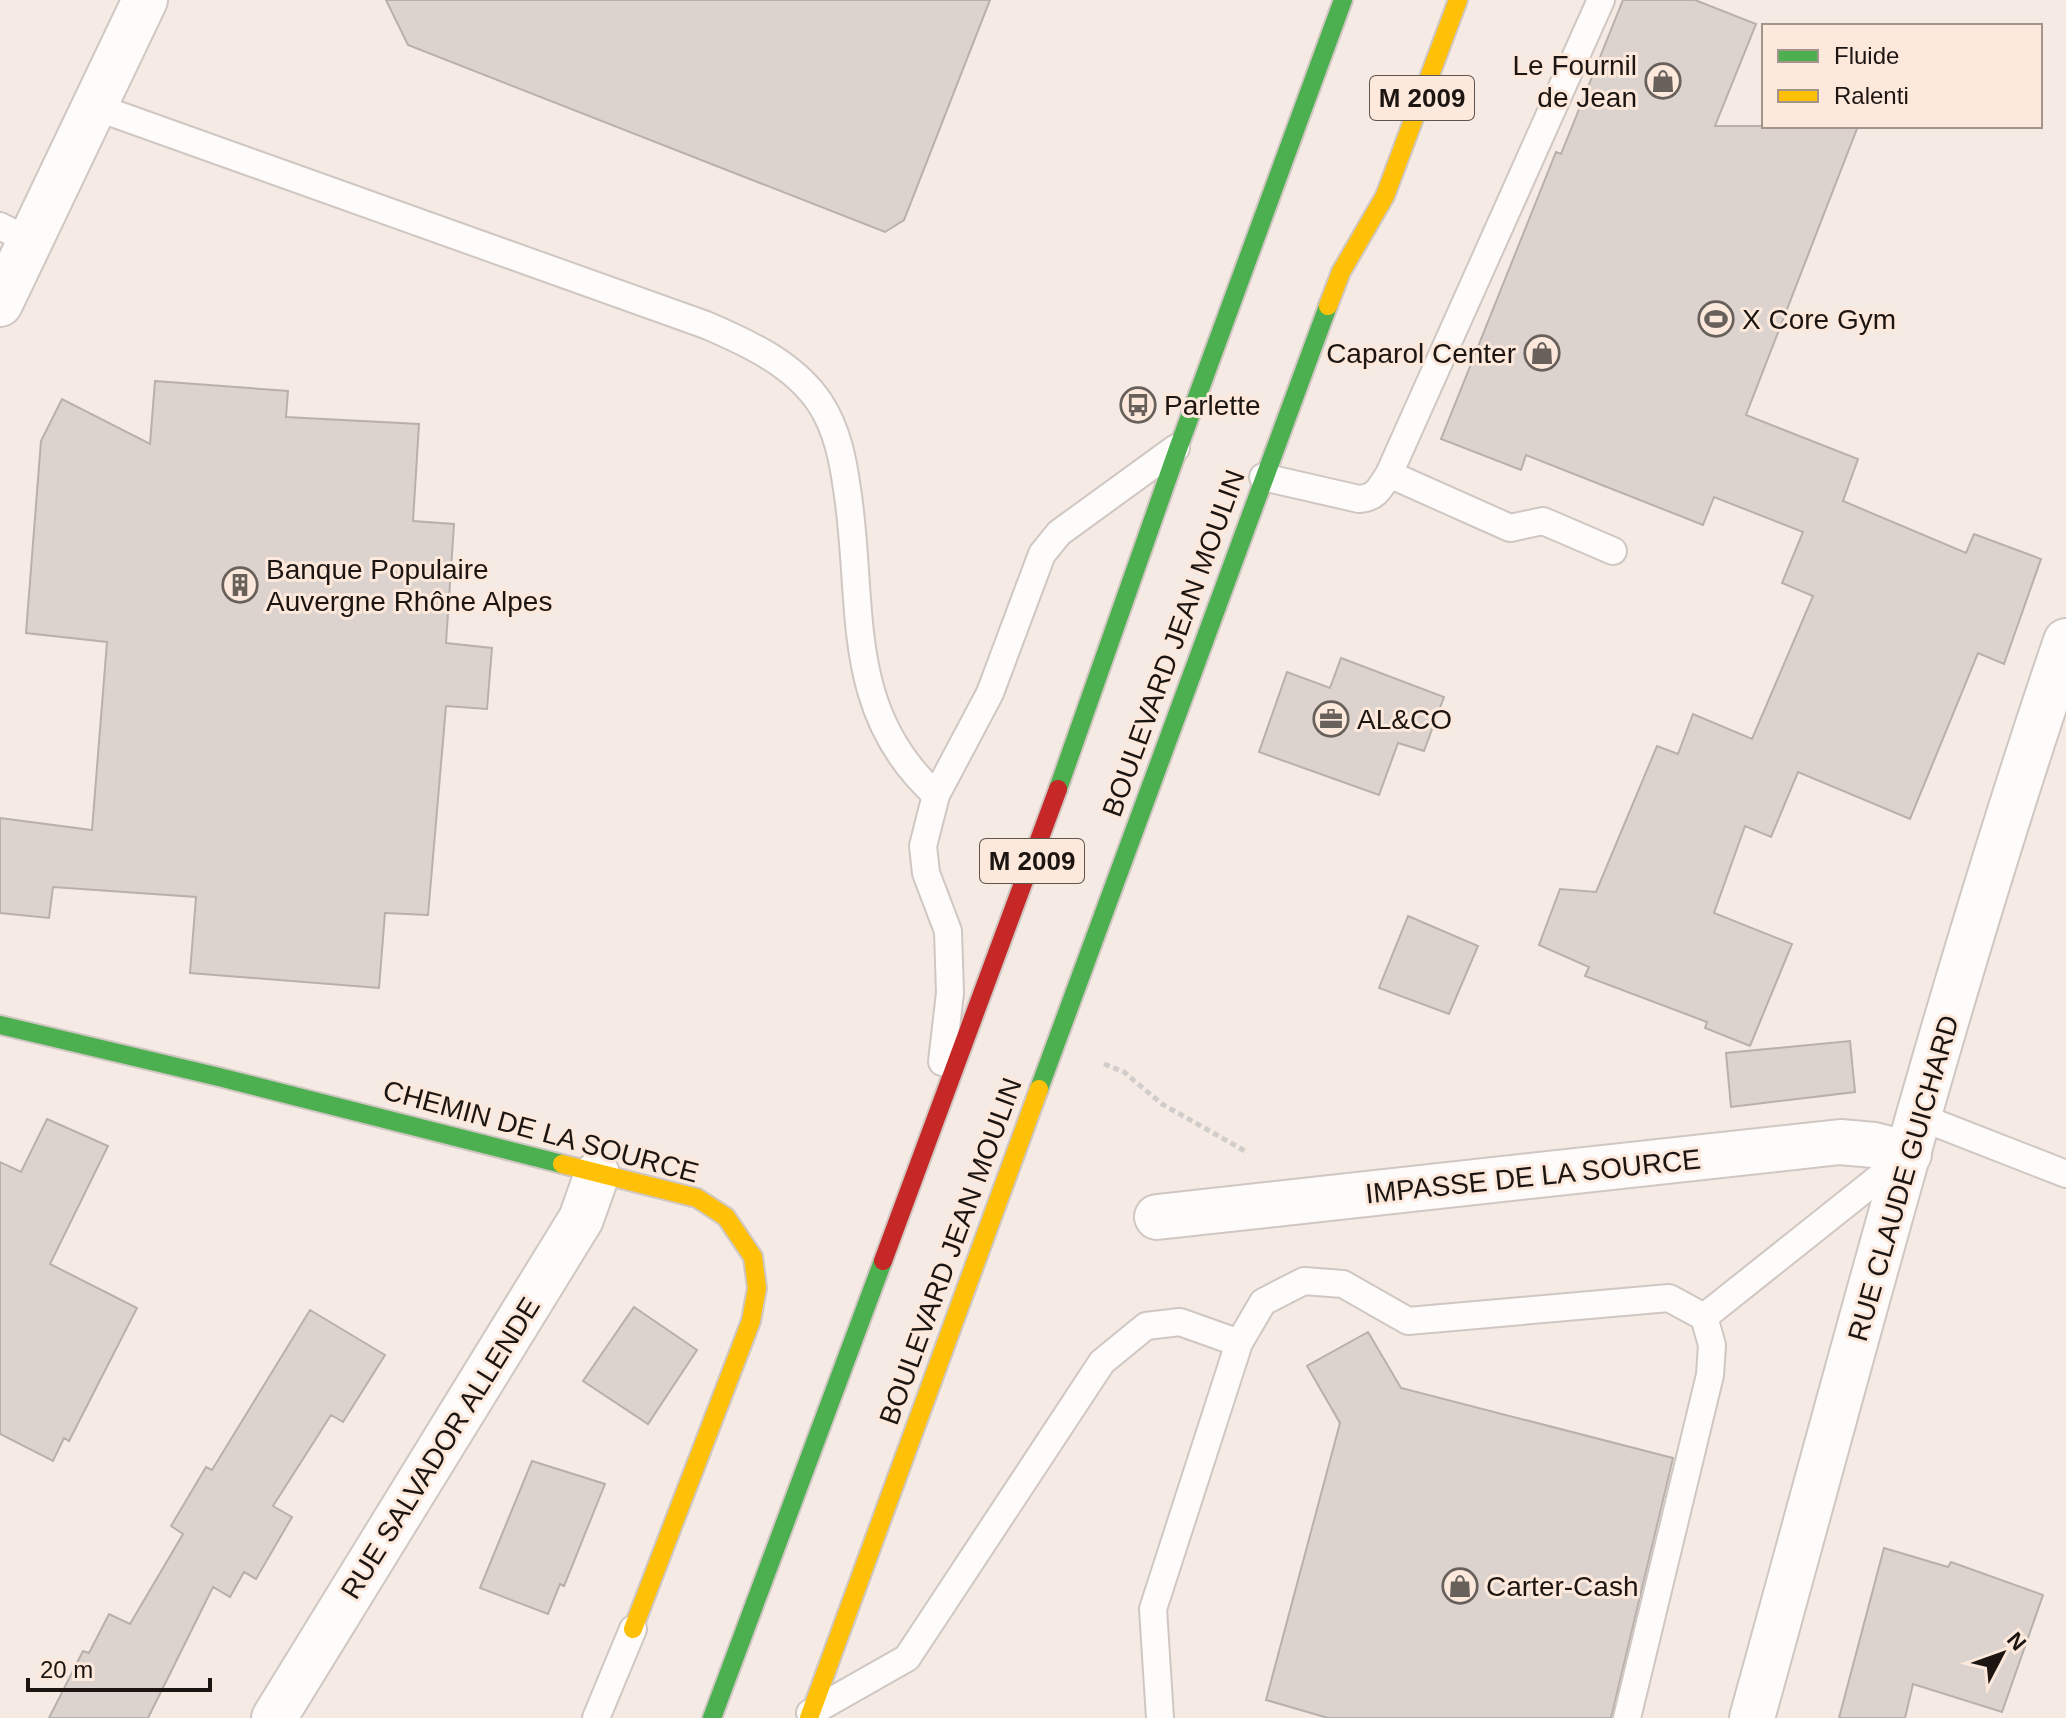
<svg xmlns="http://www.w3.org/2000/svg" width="2066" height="1718" font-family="Helvetica,sans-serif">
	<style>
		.building { fill: #dcd3ce; stroke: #b8b0ab; stroke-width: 2 }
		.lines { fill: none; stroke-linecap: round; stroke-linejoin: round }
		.lane-casing { stroke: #d0c7c2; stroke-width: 30 }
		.street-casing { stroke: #d0c7c2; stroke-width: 48 }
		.fast-casing { stroke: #d0c7c2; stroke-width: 22 }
		.slow-casing { stroke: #d0c7c2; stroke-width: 22 }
		.jam-casing { stroke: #d0c7c2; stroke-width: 22 }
		.path { stroke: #d1cdcb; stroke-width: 5; stroke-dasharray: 6 4; stroke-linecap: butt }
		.lane { stroke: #fefcfb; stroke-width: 26 }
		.street { stroke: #fefcfb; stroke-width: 44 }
		.fast { stroke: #4caf50; stroke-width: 18 }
		.slow { stroke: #ffc107; stroke-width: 18 }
		.jam { stroke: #c62828; stroke-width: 18 }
		.labels { text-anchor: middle; stroke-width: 6; stroke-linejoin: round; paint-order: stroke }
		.shield { fill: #fde8dc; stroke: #60544e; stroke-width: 2 }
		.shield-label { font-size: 26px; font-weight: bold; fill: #1c1511 }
		.poi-label { font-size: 28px; fill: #1c1511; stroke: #fde8dc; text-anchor: start }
		.street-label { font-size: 28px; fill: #1c1511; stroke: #fde8dc }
	</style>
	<rect width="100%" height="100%" fill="#f5eae4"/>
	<!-- building -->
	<path class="building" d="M 386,0 L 990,0 L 904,220 L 885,232 L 408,45 Z
		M 1623,0 L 1695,0 L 1756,24 L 1715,126 L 1858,126 L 1746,415 L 1858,459 L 1843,501 L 1966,553 L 1974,534 L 2041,559 L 2004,664 L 1978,653 L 1910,819 L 1798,772 L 1771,837 L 1745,826 L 1714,913 L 1792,944 L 1750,1046 L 1705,1028 L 1707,1022 L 1585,976 L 1589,967 L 1539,945 L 1560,889 L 1596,892 L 1657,746 L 1678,754 L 1693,714 L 1752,739 L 1813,596 L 1782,583 L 1803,532 L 1714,497 L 1703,525 L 1526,455 L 1521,470 L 1441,439 L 1556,152 L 1561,154 Z
		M 155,381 L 288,391 L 286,417 L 419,424 L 413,521 L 454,524 L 446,643 L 492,648 L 487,709 L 446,706 L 428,915 L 385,913 L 379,988 L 190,973 L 196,897 L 53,887 L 49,918 L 0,913 L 0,818 L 92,830 L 107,642 L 26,633 L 41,441 L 62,399 L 150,444 Z
		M 1341,658 L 1444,697 L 1424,751 L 1398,743 L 1379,795 L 1259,752 L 1287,672 L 1330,688 Z
		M 1408,916 L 1478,946 L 1449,1014 L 1379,988 Z
		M 1850,1041 L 1855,1092 L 1731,1107 L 1726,1053 Z
		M 47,1119 L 108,1146 L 50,1264 L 137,1308 L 69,1441 L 64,1438 L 53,1461 L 0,1434 L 0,1162 L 21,1172 Z
		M 634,1307 L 697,1350 L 648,1424 L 583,1381 Z
		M 310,1310 L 385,1355 L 343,1422 L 331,1415 L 273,1506 L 292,1517 L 256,1579 L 244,1572 L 230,1597 L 213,1587 L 148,1718 L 49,1718 L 83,1651 L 89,1653 L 109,1614 L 130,1624 L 183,1534 L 171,1526 L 206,1467 L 212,1470 Z
		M 1368,1332 L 1401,1388 L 1673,1458 L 1611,1718 L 1328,1718 L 1266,1700 L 1340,1423 L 1307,1366 Z
		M 532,1461 L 605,1484 L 564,1586 L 560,1584 L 548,1614 L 480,1588 Z
		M 1884,1548 L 1948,1567 L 1951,1562 L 2043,1595 L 2002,1712 L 1913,1684 L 1905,1718 L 1839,1718 Z"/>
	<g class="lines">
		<defs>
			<path id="lane" d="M 93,106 L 706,325 C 748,343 794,364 820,403 C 837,429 843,460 847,489 C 865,602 841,709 936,795
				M 0,226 L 29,241
				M 1389,474 L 1510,528 L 1543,521 L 1613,551
				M 1263,477 L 1359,499 C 1376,498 1380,488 1389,474 L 1601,0
				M 942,1062 L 950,993 L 948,931 L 926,873 L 923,846 L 936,795 L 990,693 L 1042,554 L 1059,533 L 1176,448
				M 1920,1117 L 2066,1174
				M 1704,1317 L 1905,1157
				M 810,1713 L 907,1658 L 1102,1362 L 1146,1326 L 1180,1322 L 1239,1343
				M 596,1718 L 633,1629
				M 1160,1718 L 1153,1609 L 1239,1343 L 1263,1302 L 1304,1281 L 1343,1284 L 1408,1321 L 1669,1298 L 1704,1317 L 1712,1345 L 1710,1375 L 1627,1718"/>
			<path id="street" d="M 0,304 L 145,0
				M 1157,1217 L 1840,1142 L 1874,1145 L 1909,1154
				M 274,1718 L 581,1219 L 597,1174
				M 1752,1718 C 1852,1358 1945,995 2066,641"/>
			<path id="fast" d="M 1058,789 L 1179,446 L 1343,0
				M 0,1025 L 219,1077 L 562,1164
				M 1039,1089 L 1328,306
				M 712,1718 L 883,1261"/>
			<path id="slow" d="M 1328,306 L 1341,272 L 1385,196 L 1458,0
				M 562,1164 L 697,1198 L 726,1217 L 753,1257 L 757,1288 L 751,1321 L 633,1629
				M 809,1718 L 1039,1089"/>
			<path id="jam" d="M 883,1261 L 1058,789"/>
		</defs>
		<!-- lane casing -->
		<use href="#lane" class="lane-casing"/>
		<!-- street casing -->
		<use href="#street" class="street-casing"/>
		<!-- fast casing -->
		<use href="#fast" class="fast-casing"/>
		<!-- slow casing -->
		<use href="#slow" class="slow-casing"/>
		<!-- jam casing -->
		<use href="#jam" class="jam-casing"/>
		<!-- path -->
		<path class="path" d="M 1104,1064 L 1124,1072 L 1162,1104 L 1245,1151"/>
		<!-- lane -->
		<use href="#lane" class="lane"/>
		<!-- street -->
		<use href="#street" class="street"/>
		<!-- fast -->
		<use href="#fast" class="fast"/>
		<!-- slow -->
		<use href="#slow" class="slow"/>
		<!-- jam -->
		<use href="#jam" class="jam"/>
	</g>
	<!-- icons -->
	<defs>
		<symbol id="shop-ring" viewBox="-11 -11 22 22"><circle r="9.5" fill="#fde8dc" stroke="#68605b" stroke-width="1.5"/><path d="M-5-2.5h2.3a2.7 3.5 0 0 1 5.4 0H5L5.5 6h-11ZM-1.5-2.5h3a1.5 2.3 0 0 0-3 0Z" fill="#68605b"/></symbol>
		<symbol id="stadium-ring" viewBox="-11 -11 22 22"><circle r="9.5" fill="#fde8dc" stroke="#68605b" stroke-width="1.5"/><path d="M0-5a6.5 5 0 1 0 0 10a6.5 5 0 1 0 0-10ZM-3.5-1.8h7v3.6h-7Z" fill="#68605b"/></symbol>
		<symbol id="bus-ring" viewBox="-11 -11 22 22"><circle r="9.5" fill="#fde8dc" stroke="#68605b" stroke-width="1.5"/><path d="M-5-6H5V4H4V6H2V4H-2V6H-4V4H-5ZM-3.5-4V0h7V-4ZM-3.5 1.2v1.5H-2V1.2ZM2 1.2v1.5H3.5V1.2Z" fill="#68605b"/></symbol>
		<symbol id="building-ring" viewBox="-11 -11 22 22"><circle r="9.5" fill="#fde8dc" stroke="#68605b" stroke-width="1.5"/><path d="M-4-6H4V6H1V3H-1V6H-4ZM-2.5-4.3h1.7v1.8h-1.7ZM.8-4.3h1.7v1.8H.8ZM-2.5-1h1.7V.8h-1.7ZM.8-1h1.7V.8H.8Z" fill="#68605b"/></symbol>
		<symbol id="office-ring" viewBox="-11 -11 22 22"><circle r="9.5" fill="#fde8dc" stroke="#68605b" stroke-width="1.5"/><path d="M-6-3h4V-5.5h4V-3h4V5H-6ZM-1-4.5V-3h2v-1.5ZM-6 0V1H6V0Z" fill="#68605b"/></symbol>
	</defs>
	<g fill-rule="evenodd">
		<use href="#shop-ring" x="1643" y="61" width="40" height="40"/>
		<use href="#stadium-ring" x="1696" y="299" width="40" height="40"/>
		<use href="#shop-ring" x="1522" y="333" width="40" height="40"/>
		<use href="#bus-ring" x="1118" y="385" width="40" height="40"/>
		<use href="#building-ring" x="220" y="565" width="40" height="40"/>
		<use href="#office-ring" x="1311" y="699" width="40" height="40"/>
		<use href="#shop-ring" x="1440" y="1566" width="40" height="40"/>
	</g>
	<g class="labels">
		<!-- shield labels -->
		<g class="shield">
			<rect x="1370" y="76" width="104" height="44" rx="6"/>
			<rect x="980" y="839" width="104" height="44" rx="6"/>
		</g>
		<g class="shield-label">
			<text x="1422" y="107">M 2009</text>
			<text x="1032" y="870">M 2009</text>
		</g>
		<!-- poi labels -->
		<g class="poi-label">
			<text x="1637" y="75" text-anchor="end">Le Fournil<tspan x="1637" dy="32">de Jean</tspan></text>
			<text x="1742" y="329">X Core Gym</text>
			<text x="1516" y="363" text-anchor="end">Caparol Center</text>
			<text x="1164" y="415">Parlette</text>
			<text x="266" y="579">Banque Populaire<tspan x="266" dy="32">Auvergne Rhône Alpes</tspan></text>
			<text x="1357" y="729">AL&amp;CO</text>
			<text x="1486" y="1596">Carter-Cash</text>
		</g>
		<!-- street labels -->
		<g class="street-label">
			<text transform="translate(1173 643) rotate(-70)" y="10">BOULEVARD JEAN MOULIN</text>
			<text transform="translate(541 1131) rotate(15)" y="10">CHEMIN DE LA SOURCE</text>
			<text transform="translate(1533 1176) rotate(-6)" y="10">IMPASSE DE LA SOURCE</text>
			<text transform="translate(1903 1178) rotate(-74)" y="10">RUE CLAUDE GUICHARD</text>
			<text transform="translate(950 1251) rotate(-70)" y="10">BOULEVARD JEAN MOULIN</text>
			<text transform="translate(440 1448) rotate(-58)" y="10">RUE SALVADOR ALLENDE</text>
		</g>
	</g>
	<!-- legend -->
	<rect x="1762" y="24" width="280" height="104" fill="#fde8dc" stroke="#a3948b" stroke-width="2"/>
	<rect x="1778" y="50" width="40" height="12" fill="#4caf50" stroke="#a3948b" stroke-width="2"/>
	<text x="1834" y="64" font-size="24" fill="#1c1511">Fluide</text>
	<rect x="1778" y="90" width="40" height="12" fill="#ffc107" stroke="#a3948b" stroke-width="2"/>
	<text x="1834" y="104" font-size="24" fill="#1c1511">Ralenti</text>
	<!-- north arrow -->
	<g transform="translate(2002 1654) rotate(49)" stroke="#fde8dc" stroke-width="6" paint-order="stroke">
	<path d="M0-6L14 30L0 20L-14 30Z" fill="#1c1511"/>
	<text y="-12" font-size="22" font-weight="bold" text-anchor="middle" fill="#1c1511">N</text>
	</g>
	<!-- scale -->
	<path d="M28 1678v12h182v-12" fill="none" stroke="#1c1511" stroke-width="4"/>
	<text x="40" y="1678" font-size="24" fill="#1c1511" stroke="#fde8dc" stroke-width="6" paint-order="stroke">20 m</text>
</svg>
